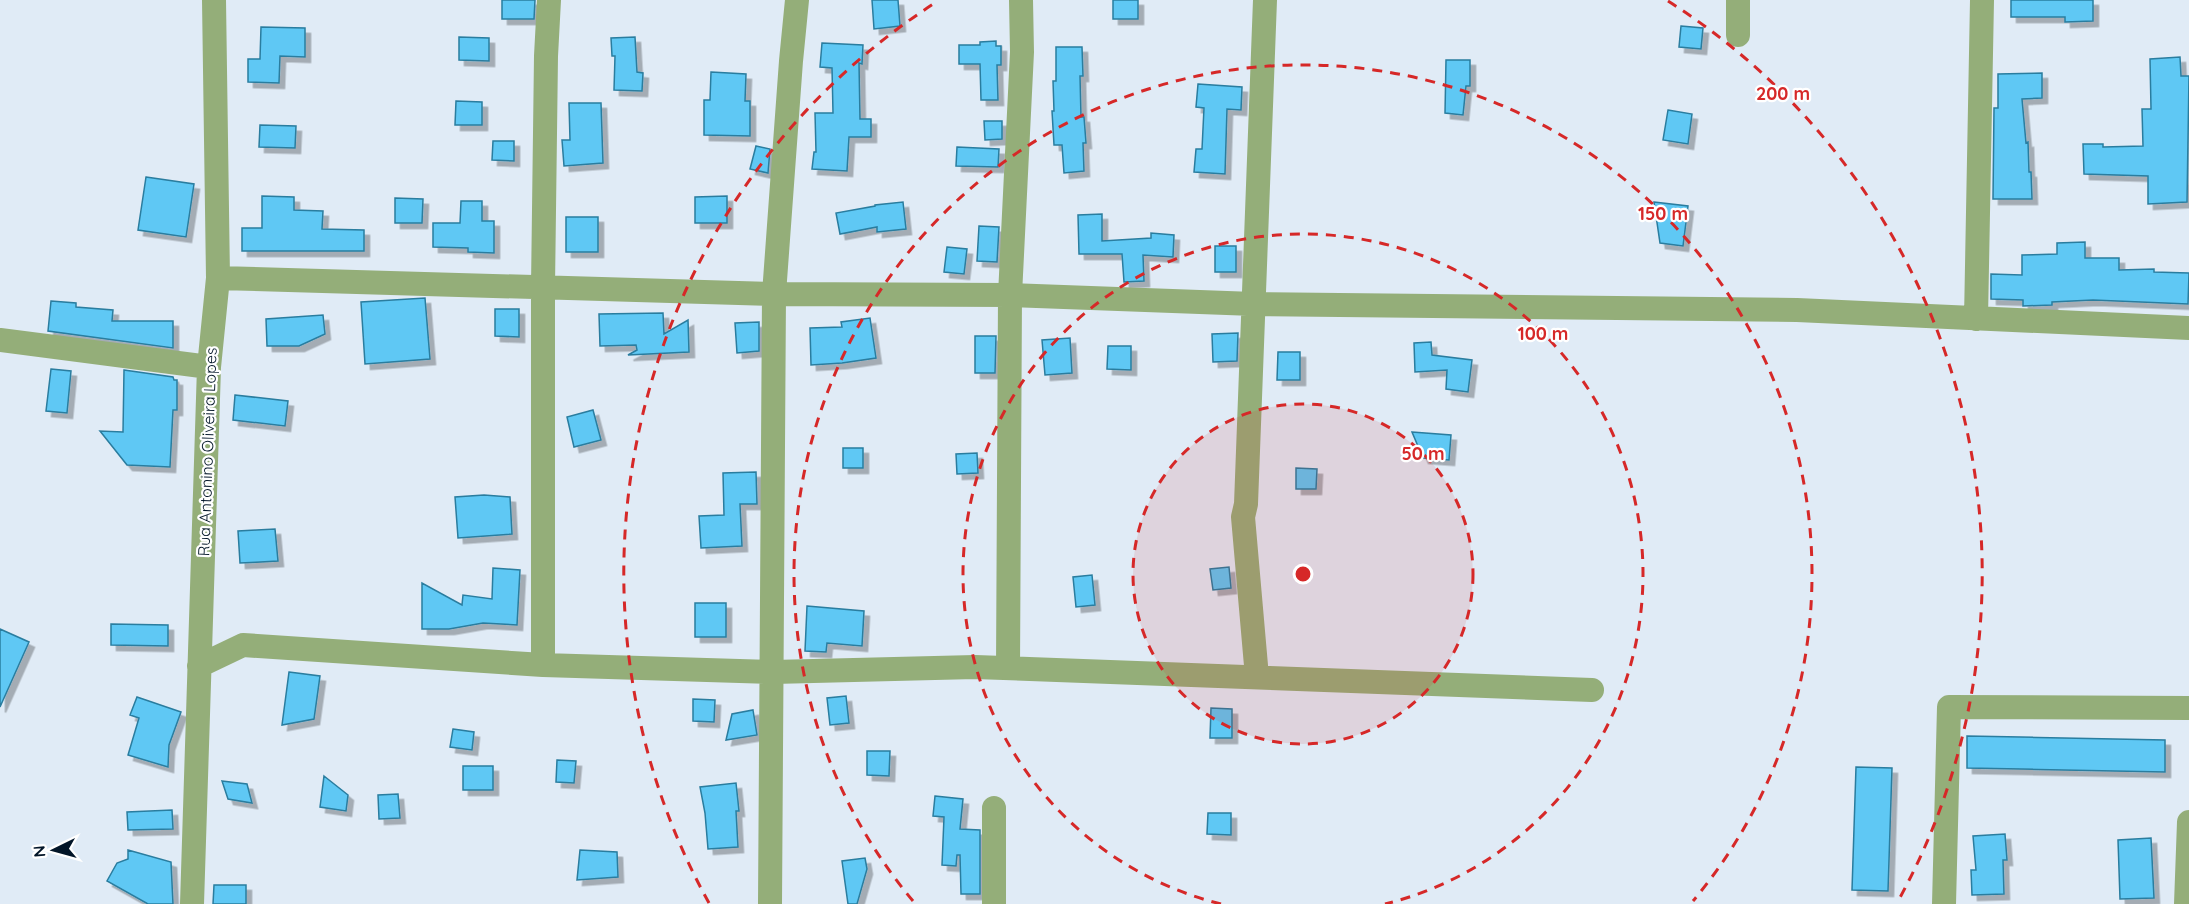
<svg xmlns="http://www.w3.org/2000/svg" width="2189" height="904" font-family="Quicksand,sans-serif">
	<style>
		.building { fill: #5fc8f4; stroke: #2a7d9f; stroke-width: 1.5; filter: url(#shadow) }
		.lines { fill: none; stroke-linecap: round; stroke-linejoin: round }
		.street { stroke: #94ae79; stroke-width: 24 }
		.ring { fill: none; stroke: #d62828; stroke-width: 3; stroke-dasharray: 10 8 }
		.labels { text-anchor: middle; stroke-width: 4.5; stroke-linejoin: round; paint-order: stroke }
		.street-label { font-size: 16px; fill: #021528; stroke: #fff }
		.centre { fill: #d62828; stroke: #fff; stroke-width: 3 }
		.ring-label { font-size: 18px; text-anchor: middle; font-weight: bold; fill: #d62828; stroke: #fff; stroke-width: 4.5; stroke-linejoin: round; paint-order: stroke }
	</style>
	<defs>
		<filter id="shadow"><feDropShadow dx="5.5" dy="5.5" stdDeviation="0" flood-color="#0004"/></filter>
	</defs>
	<rect width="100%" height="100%" fill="#e0ebf6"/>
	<!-- building -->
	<path class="building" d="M 502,0 L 535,0 L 534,19 L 502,19 Z
		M 872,0 L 898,0 L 900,26 L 874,29 Z
		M 1113,0 L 1138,0 L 1138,19 L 1113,19 Z
		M 2011,0 L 2093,0 L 2093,21 L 2065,22 L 2065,17 L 2011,17 Z
		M 1681,26 L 1703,28 L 1701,49 L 1679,47 Z
		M 261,27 L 305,28 L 305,57 L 280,56 L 279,83 L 248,82 L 248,59 L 260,59 Z
		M 459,37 L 489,38 L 489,61 L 459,60 Z
		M 635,37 L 637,72 L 643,73 L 642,91 L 614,90 L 615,56 L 612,56 L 611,38 Z
		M 996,41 L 996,46 L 1001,46 L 1001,65 L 997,65 L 998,100 L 981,100 L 980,64 L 959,64 L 959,45 L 980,45 L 980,42 Z
		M 822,43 L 863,45 L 862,64 L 859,63 L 860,119 L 871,119 L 871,137 L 849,137 L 847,171 L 812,169 L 814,152 L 816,152 L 815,113 L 833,113 L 832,68 L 820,67 Z
		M 1056,47 L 1082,47 L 1083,76 L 1080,76 L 1081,117 L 1084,117 L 1086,143 L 1083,143 L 1084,171 L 1064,173 L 1062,145 L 1054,145 L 1052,111 L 1054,111 L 1053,81 L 1056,81 Z
		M 2180,57 L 2181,76 L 2189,76 L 2187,202 L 2148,204 L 2148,176 L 2084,174 L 2083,144 L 2103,144 L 2103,147 L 2143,146 L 2142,109 L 2151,109 L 2150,59 Z
		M 1446,60 L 1470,60 L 1470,86 L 1466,86 L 1463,115 L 1445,113 Z
		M 711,72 L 746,74 L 745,101 L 750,101 L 750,136 L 704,135 L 704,100 L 710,100 Z
		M 2042,73 L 2042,98 L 2022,99 L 2026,143 L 2028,142 L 2029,172 L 2031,172 L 2032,199 L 1993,199 L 1994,108 L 1998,108 L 1998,74 Z
		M 1198,84 L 1242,87 L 1241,110 L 1227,109 L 1225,174 L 1194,172 L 1196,149 L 1202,149 L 1204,108 L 1196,107 Z
		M 456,101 L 482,102 L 482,125 L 455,125 Z
		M 569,103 L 601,103 L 603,163 L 564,166 L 562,140 L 570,140 Z
		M 1668,110 L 1692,114 L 1688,144 L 1663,140 Z
		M 984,121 L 1002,121 L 1002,139 L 985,140 Z
		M 260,125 L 296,126 L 295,148 L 259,147 Z
		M 493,141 L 514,141 L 514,161 L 492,160 Z
		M 756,146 L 770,149 L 768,173 L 750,169 Z
		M 957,147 L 999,149 L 998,167 L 956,166 Z
		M 146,177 L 194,184 L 186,237 L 138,230 Z
		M 262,196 L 294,197 L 294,210 L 323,211 L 322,229 L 364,230 L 364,251 L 242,251 L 242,228 L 262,228 Z
		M 727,196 L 727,223 L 695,223 L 695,197 Z
		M 395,198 L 423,199 L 422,223 L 395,223 Z
		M 461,201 L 482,201 L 482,221 L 494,221 L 494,253 L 468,252 L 468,248 L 433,247 L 433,223 L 460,223 Z
		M 903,202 L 906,229 L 877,232 L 877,227 L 840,234 L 836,213 L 875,206 L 875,205 Z
		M 1654,202 L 1688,206 L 1683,246 L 1660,243 Z
		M 1102,214 L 1102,241 L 1151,238 L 1151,233 L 1174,235 L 1173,257 L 1143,255 L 1144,281 L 1124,282 L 1122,254 L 1079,254 L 1078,215 Z
		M 566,217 L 598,217 L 598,252 L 566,252 Z
		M 979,226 L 999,227 L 997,262 L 977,261 Z
		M 2085,242 L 2085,258 L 2119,258 L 2119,270 L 2154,269 L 2154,272 L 2189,273 L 2188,304 L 2093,300 L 2052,302 L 2052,305 L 2023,306 L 2023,300 L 1991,299 L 1991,274 L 2022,275 L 2022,255 L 2057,254 L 2057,243 Z
		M 1215,246 L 1236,246 L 1236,272 L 1215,272 Z
		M 947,247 L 967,249 L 964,274 L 944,272 Z
		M 425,298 L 430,359 L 365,364 L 361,302 Z
		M 51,301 L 76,303 L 76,307 L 113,310 L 112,321 L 173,321 L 173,348 L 48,331 Z
		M 495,309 L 519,309 L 519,337 L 495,336 Z
		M 663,313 L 664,334 L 688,320 L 689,352 L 628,355 L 637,350 L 636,345 L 600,346 L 599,314 Z
		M 323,315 L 325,334 L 299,346 L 267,346 L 266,319 Z
		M 870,318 L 876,358 L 842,363 L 811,365 L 810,328 L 842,327 L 841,322 Z
		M 759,322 L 759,351 L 737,353 L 735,323 Z
		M 1238,333 L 1237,361 L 1213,362 L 1212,334 Z
		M 975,336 L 996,336 L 995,373 L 975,373 Z
		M 1070,338 L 1072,373 L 1045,375 L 1042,340 Z
		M 1431,342 L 1432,355 L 1472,360 L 1468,392 L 1446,389 L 1447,370 L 1415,372 L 1414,343 Z
		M 1108,346 L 1131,346 L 1131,370 L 1107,369 Z
		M 1278,352 L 1300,352 L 1300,380 L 1277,380 Z
		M 51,369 L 71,371 L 67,413 L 46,411 Z
		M 124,370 L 173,377 L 174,380 L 177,380 L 177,410 L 173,410 L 170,467 L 127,465 L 100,431 L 123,432 Z
		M 235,395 L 288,401 L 285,426 L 233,420 Z
		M 593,410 L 601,440 L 574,447 L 567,417 Z
		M 1412,432 L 1451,435 L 1449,460 L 1423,458 Z
		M 843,448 L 863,448 L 863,468 L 843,468 Z
		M 977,453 L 978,473 L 957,474 L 956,454 Z
		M 1296,468 L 1317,469 L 1316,489 L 1296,489 Z
		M 756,472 L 757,504 L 740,504 L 742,546 L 701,548 L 699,516 L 724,515 L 723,473 Z
		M 484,495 L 510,497 L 512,534 L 458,538 L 455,497 Z
		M 275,529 L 278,561 L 240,563 L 238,531 Z
		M 1229,567 L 1231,588 L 1213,590 L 1210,569 Z
		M 493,568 L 520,570 L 517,625 L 483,623 L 449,629 L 422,629 L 422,583 L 462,605 L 463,595 L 492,599 Z
		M 1092,575 L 1095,605 L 1076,607 L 1073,577 Z
		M 695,603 L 726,603 L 726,637 L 695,637 Z
		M 807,606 L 864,611 L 862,646 L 827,643 L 826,652 L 805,651 Z
		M 111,624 L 168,625 L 168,646 L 111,645 Z
		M 0,629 L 29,642 L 0,707 Z
		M 289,672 L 320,676 L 314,719 L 282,725 Z
		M 846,696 L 849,723 L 830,725 L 827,698 Z
		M 137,697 L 181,712 L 169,745 L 168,767 L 128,755 L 139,718 L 130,715 Z
		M 693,699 L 715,700 L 714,722 L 693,721 Z
		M 1211,708 L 1232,709 L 1232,738 L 1210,738 Z
		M 753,710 L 757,735 L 726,740 L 732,714 Z
		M 453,729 L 474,732 L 472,750 L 450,747 Z
		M 1967,736 L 2165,740 L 2165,772 L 1967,768 Z
		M 867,751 L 890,751 L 889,776 L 867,775 Z
		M 557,760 L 576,761 L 574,783 L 556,782 Z
		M 463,766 L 493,766 L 493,790 L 463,790 Z
		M 1856,767 L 1892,768 L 1888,891 L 1852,890 Z
		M 324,776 L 348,795 L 346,811 L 320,807 Z
		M 222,781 L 247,784 L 252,803 L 228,799 Z
		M 736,783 L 739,811 L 736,811 L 738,847 L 708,849 L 705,813 L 700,787 Z
		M 398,794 L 400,818 L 379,819 L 378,795 Z
		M 935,796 L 963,799 L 960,829 L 980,830 L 980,894 L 961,894 L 960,855 L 957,855 L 956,866 L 942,865 L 944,817 L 933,816 Z
		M 172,810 L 173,829 L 128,830 L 127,812 Z
		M 1208,813 L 1231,813 L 1231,835 L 1207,834 Z
		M 2005,834 L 2007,860 L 2003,860 L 2004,894 L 1972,895 L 1971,870 L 1976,870 L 1973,836 Z
		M 2151,838 L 2154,898 L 2120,899 L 2118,840 Z
		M 128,850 L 171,862 L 173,904 L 148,904 L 107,881 L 117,863 L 128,859 Z
		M 580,850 L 617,852 L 618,877 L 577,880 Z
		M 865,858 L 867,869 L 857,904 L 848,904 L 842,861 Z
		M 214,885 L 246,885 L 246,904 L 213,904 Z"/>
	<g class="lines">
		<!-- street -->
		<path class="street" d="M 1738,0 L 1738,35
			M 218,278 L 774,294 L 1010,295 L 1254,304 L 1797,310 L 2189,328
			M 1976,319 L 1982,0
			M 0,340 L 209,367
			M 543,665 L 543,287 L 546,56 L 549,0
			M 199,666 L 243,645 L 543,665 L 773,672 L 975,667 L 1592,690
			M 1008,668 L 1010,295 L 1022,52 L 1021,0
			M 1257,677 L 1243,517 L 1246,504 L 1265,0
			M 192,904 L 209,367 L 218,278 L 214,0
			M 770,904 L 774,294 L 791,61 L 797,0
			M 994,904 L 994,808
			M 1944,904 L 1949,707 L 2189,708
			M 2186,904 L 2189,822"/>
	</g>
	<!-- distance rings -->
	<circle cx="1303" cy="574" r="170" fill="#d62828" fill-opacity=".12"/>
	<g class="ring">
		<circle cx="1303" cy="574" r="170"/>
		<path d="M1221 904A340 340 0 1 1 1385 904"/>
		<path d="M913 901A509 509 0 1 1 1693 901"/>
		<path d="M709 903A679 679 0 0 1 938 1M1668 1A679 679 0 0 1 1897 903"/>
	</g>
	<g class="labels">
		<!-- street labels -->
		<g class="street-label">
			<text transform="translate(207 452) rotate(-88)" y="6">Rua Antonino Oliveira Lopes</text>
		</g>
	</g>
	<circle cx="1303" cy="574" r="9" class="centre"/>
	<g class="ring-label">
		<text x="1783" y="100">200 m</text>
		<text x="1663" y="220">150 m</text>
		<text x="1543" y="340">100 m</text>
		<text x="1423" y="460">50 m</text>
	</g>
	<!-- north arrow -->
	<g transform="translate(54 850) rotate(265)" stroke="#ffffff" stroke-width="4.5" paint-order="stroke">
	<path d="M0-4.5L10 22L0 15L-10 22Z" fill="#021528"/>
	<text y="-9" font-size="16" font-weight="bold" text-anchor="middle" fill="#021528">N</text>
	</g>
</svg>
